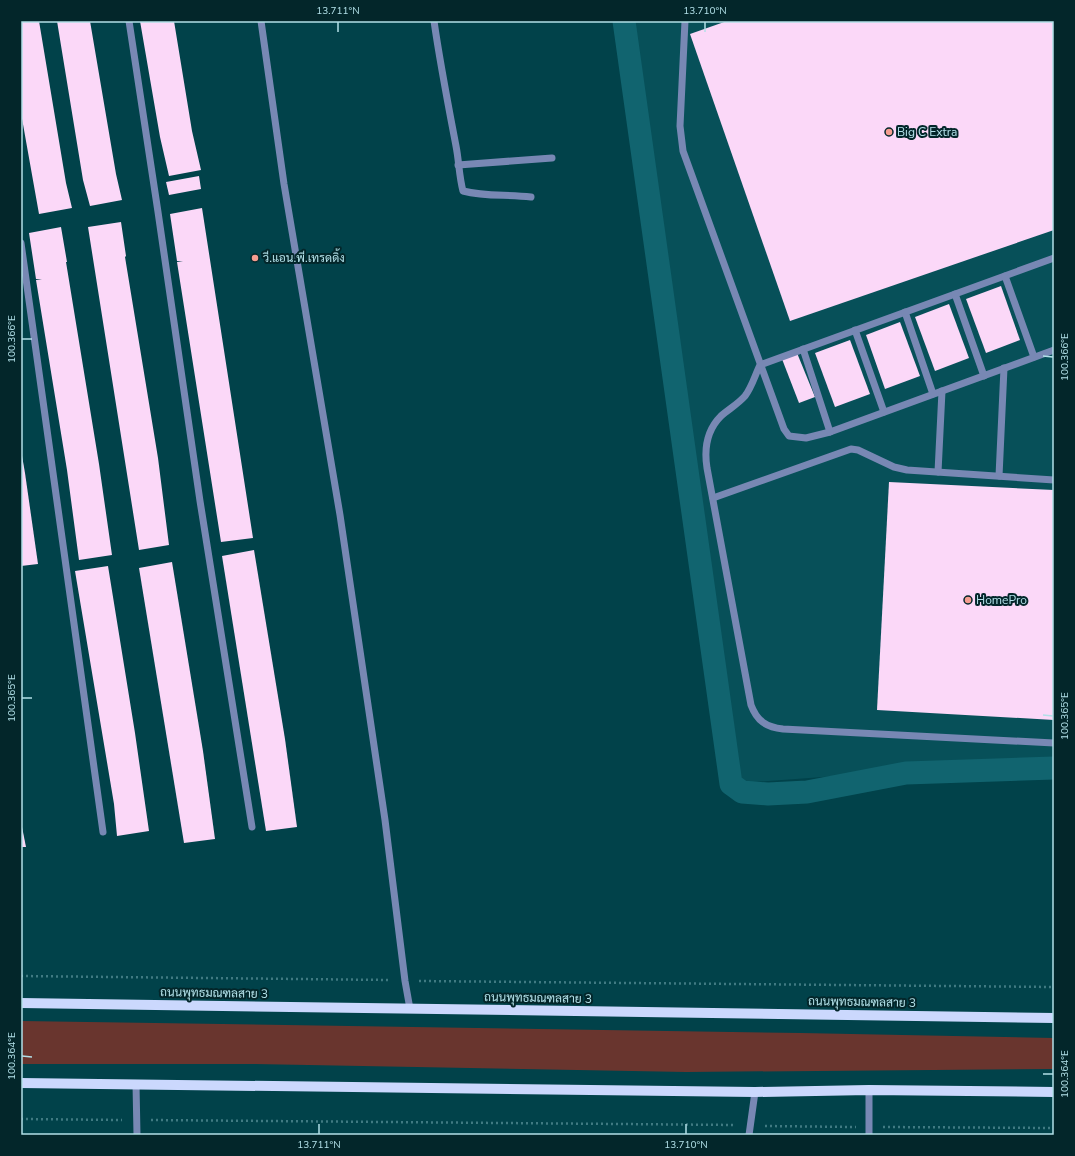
<svg xmlns="http://www.w3.org/2000/svg" width="1075" height="1156" font-family="'Nunito Sans',Sarabun,sans-serif">
<style>
.built{fill:#075059}
.grass{fill:#69352e}
.lines{fill:none;stroke-linecap:round;stroke-linejoin:round}
.canal{stroke:#11646f;stroke-width:23}
.building{fill:#fbd8f8}
.path{stroke:#407a82;stroke-width:2.5;stroke-dasharray:2 3;stroke-linecap:butt}
.minor{stroke:#7888b4;stroke-width:7}
.major{stroke:#cbd8fd;stroke-width:10}
.ticks{fill:none;stroke:#b2e0e8;stroke-width:1.5}
.poi-dot{fill:#f59d90;stroke:#03262a;stroke-width:1.5}
.labels{text-anchor:middle;dominant-baseline:central;stroke-width:4;stroke-linejoin:round;paint-order:stroke}
.poi-label{font-size:12px;fill:#b2e0e8;stroke:#03262a;text-anchor:start}
.street-label{font-size:12px;fill:#b2e0e8;stroke:#03262a}
.neatline{fill:none;stroke:#b2e0e8;stroke-width:1.5}
.ticks-label{font-size:10px;text-anchor:middle;fill:#b2e0e8}
</style>
<rect width="100%" height="100%" fill="#01424a"/>
<polygon class="built" points="623,21 1054,21 1054,771 917,770 740,783 680,464"/>
<polygon class="grass" points="21,1021 801,1033 1054,1038 1054,1069 686,1072 252,1064 21,1064"/>
<g class="lines">
<polyline class="canal" points="624,21 731,784 742,792 768,794 807,792 906,773 1054,768"/>
</g>
<g class="building">
<polygon points="21,21 39,21 66,183 72,208 39,214 21,113"/>
<polygon points="57,21 90,21 116,174 122,200 90,206 83,180"/>
<polygon points="140,21 174,21 192,131 201,170 169,176 166,163 174,162 166,163 160,137"/>
<polygon points="727,21 1054,21 1054,230 790,321 690,34"/>
<polygon points="199,176 201,189 169,195 166,182"/>
<polygon points="202,208 253,538 221,542 177,262 183,261 177,261 170,214"/>
<polygon points="121,222 126,256 125,257 158,458 169,545 139,550 88,227"/>
<polygon points="61,227 67,262 66,262 99,464 112,555 79,560 67,470 36,280 42,279 36,279 29,233"/>
<polygon points="1001,286 1020,340 986,353 966,299"/>
<polygon points="949,304 969,358 935,371 915,317"/>
<polygon points="900,322 920,376 885,389 866,335"/>
<polygon points="850,340 870,394 835,407 815,353"/>
<polygon points="797,353 815,397 799,403 782,359"/>
<polygon points="21,450 25,473 38,564 21,566"/>
<polygon points="889,482 1054,490 1054,720 877,710"/>
<polygon points="254,550 285,739 297,827 266,831 222,556"/>
<polygon points="172,562 203,751 215,839 184,843 139,568"/>
<polygon points="108,566 135,733 149,831 117,836 114,804 75,571"/>
<polygon points="21,822 26,847 21,847"/>
</g>
<g class="lines">
<g class="path">
<polyline points="21,976 390,980"/>
<polyline points="419,981 1054,987"/>
<polyline points="21,1119 122,1120"/>
<polyline points="151,1120 736,1125"/>
<polyline points="765,1126 856,1127"/>
<polyline points="883,1127 1054,1128"/>
</g>
<g class="minor">
<polyline points="129,21 158,212 200,501 252,827"/>
<polyline points="261,21 284,184 340,515 385,820 405,981 410,1009"/>
<path d="M434 21C440 63 448 104 456 146 459 161 459 176 463 191 486 197 507 194 531 197"/>
<polyline points="685,21 680,126 683,151 784,429 789,436 806,438 830,432 1054,350"/>
<polyline points="458,165 552,158"/>
<polyline points="21,243 103,832"/>
<path d="M1054 258 760 365C755 375 752 387 745 396 738 404 729 409 721 416 707 430 704 449 707 468L751 705C757 721 766 727 783 729L1054 743"/>
<polyline points="1005,276 1034,357"/>
<polyline points="955,294 984,376"/>
<polyline points="905,312 933,394"/>
<polyline points="855,330 884,412"/>
<polyline points="803,349 830,432"/>
<polyline points="938,472 942,391"/>
<polyline points="999,476 1004,368"/>
<polyline points="713,498 851,449 858,450 894,467 907,470 1054,480"/>
<polyline points="136,1084 137,1135"/>
<polyline points="749,1135 755,1092"/>
<polyline points="869,1135 869,1090"/>
</g>
<g class="major">
<polyline points="21,1003 1054,1018"/>
<polyline points="21,1083 755,1092 869,1090 1054,1092"/>
</g>
</g>
<path class="ticks" d="M338 32V22M705 32V22M22 339H32M1043 356 1053 357M22 698H32M1043 715 1053 716M22 1056 32 1057M1043 1074H1053M319 1134V1124M686 1134V1124"/>
<g class="poi-dot">
<circle cx="889" cy="132" r="4"/>
<circle cx="255" cy="258" r="4"/>
<circle cx="968" cy="600" r="4"/>
</g>
<g class="labels">
<g class="poi-label">
<text x="897" y="132">Big C Extra</text>
<text x="263" y="258">วี.แอน.พี.เทรดดิ้ง</text>
<text x="976" y="600">HomePro</text>
</g>
<g class="street-label">
<text transform="translate(214 993) rotate(1)">ถนนพุทธมณฑลสาย 3</text>
<text transform="translate(538 998) rotate(1)">ถนนพุทธมณฑลสาย 3</text>
<text transform="translate(862 1002) rotate(1)">ถนนพุทธมณฑลสาย 3</text>
</g>
</g>
<rect width="1075" height="1156" fill="none" stroke="#03262a" stroke-width="44"/>
<rect x="22" y="22" width="1031" height="1112" class="neatline"/>
<g class="ticks-label">
<text x="338" y="14">13.711°N</text>
<text x="705" y="14">13.710°N</text>
<text transform="translate(11 339) rotate(-90)" y="4">100.366°E</text>
<text transform="translate(1064 357) rotate(-90)" y="4">100.366°E</text>
<text transform="translate(11 698) rotate(-90)" y="4">100.365°E</text>
<text transform="translate(1064 716) rotate(-90)" y="4">100.365°E</text>
<text transform="translate(11 1056) rotate(-90)" y="4">100.364°E</text>
<text transform="translate(1064 1074) rotate(-90)" y="4">100.364°E</text>
<text x="319" y="1148">13.711°N</text>
<text x="686" y="1148">13.710°N</text>
</g>
</svg>
